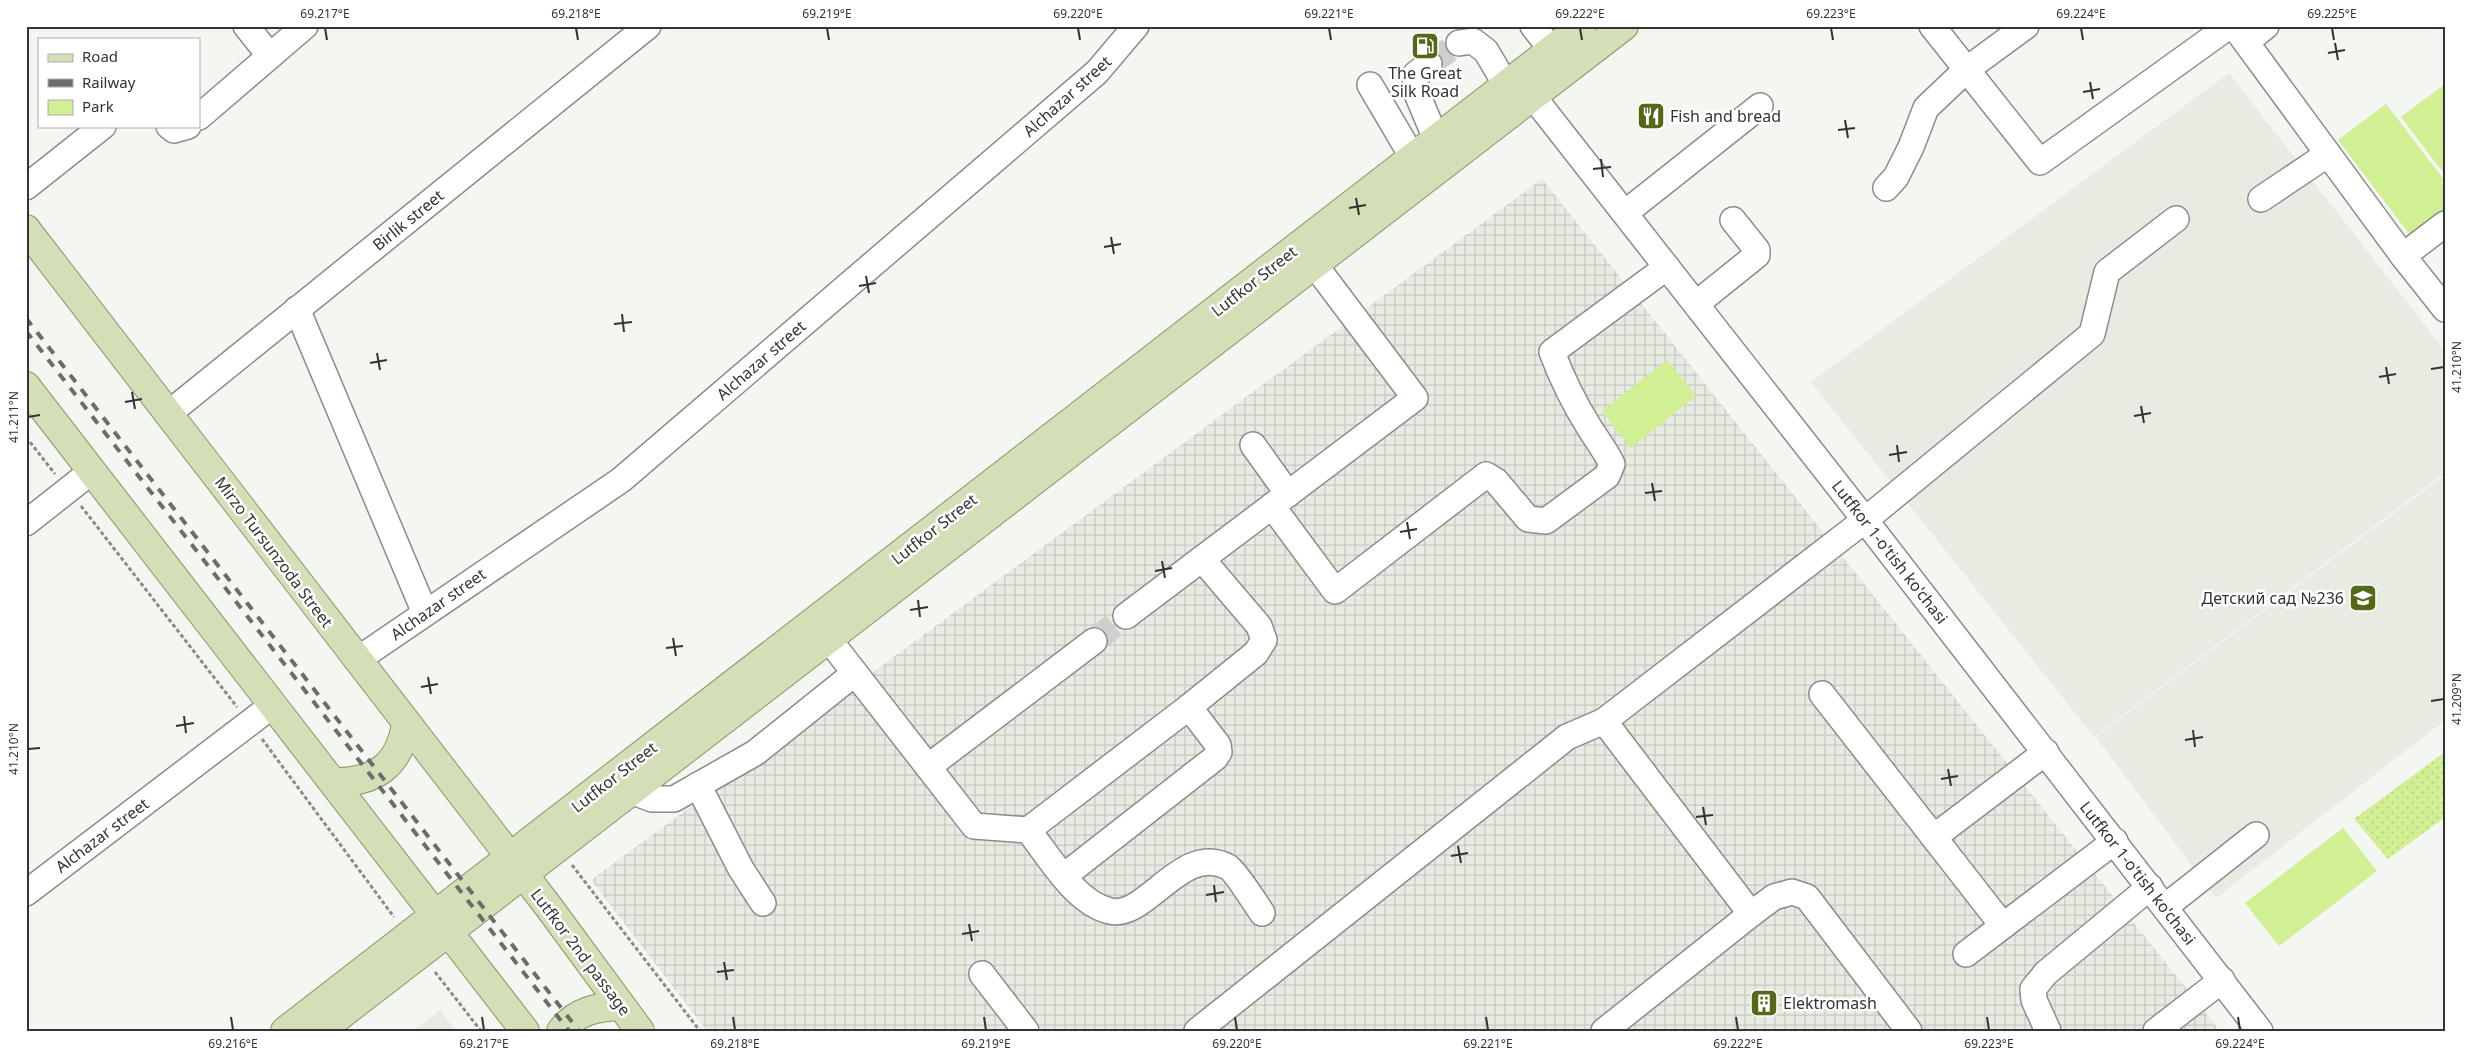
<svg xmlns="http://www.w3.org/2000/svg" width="2471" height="1057" font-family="'Noto Sans',sans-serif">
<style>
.built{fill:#e7ebe1}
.industrial{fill:url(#industrial-grid)}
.grass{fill:url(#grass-dots)}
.park{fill:#d1ef93}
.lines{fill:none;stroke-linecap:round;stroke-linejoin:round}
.minor-tunnel{stroke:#cdcfcc;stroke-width:25;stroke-dasharray:25 12;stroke-linecap:butt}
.minor-casing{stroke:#8b8d8a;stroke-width:28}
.major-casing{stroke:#879669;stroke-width:30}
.path{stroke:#8a8c89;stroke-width:3;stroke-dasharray:4 2.5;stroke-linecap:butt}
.minor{stroke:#fff;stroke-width:25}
.major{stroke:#d3e0b7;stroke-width:28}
.rail{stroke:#6c6d6b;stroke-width:4;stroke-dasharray:9 9;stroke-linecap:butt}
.ticks{fill:none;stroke:#323332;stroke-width:2}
.labels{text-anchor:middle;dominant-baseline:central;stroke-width:5;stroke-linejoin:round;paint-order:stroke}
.poi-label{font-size:16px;fill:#323332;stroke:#fff;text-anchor:start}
.street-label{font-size:16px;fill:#323332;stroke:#fff}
.neatline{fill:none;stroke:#323332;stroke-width:2}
.ticks-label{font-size:12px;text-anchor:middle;fill:#323332}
</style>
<defs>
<pattern id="industrial-grid" width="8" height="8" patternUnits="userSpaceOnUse" patternTransform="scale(1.25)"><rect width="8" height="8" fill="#e7ebe1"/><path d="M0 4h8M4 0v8" fill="none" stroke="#c7cac2"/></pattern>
<pattern id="grass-dots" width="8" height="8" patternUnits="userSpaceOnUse" patternTransform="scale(1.25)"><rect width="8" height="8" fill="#d1ef93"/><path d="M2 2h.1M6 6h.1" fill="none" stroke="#b4cd7f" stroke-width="1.8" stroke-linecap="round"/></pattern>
</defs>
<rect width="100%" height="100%" fill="#f4f6f2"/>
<g class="built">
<polygon points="2229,73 2445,351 2445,473 2094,737 1811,382"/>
<polygon points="2445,475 2445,720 2216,898 2096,737"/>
<polygon points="440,1010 456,1031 413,1031"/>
</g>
<polygon class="industrial" points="1542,179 2220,1031 707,1031 591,880"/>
<polygon class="grass" points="2445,752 2445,817 2388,859 2354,819"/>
<g class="park">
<polygon points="2445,84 2445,175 2401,117"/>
<polygon points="2386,104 2445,181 2445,221 2416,243 2338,140"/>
<polygon points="1667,360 1696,396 1631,448 1602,411"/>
<polygon points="2343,828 2377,871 2279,946 2245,903"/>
</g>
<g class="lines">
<g class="minor-tunnel">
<polyline points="1429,64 1459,43"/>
<polyline points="1094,641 1126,616"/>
</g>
<g class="minor-casing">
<g id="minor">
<polyline points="246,26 270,56"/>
<polyline points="1533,26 1552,50"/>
<polyline points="1932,26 2040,162 2229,26"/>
<polyline points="2234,26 2403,256 2445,309"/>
<polyline points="2246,42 2266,26"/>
<polyline points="1459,43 1473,41 1486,51 1506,85"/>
<polyline points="1429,64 1416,74 1415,89 1436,139"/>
<polyline points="1520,80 1865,520 2260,1031"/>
<polyline points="1370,85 1413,158"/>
<polyline points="199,117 305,26"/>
<polyline points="169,126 174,130 188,126"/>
<polyline points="26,187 103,126"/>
<polyline points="1886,188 1896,177 1911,147 1926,108 1966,70 2026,26"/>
<polyline points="2261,199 2328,154"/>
<polyline points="1625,213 1760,106"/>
<polyline points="2403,256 2445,224"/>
<path d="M1314 264 1415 398 1272 506 1335 591 1486 475 1496 481 1528 519 1546 521 1607 476 1612 464C1605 450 1597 440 1589 427 1574 403 1562 379 1552 352L1667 267"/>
<polyline points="1696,304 1757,255 1757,250 1733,220"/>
<polyline points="297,309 425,613"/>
<polyline points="168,414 648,26"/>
<polyline points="1253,445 1288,494"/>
<polyline points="26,523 92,471"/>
<polyline points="1126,616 1272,506"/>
<path d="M816 623 974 826 1028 830C1049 856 1075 903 1110 911 1146 920 1182 842 1228 867 1235 871 1256 904 1262 913"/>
<polyline points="357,660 621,480 1097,72 1136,26"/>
<polyline points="1822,694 2003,926"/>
<polyline points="1604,721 1751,914"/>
<polyline points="928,767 1094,641"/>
<polyline points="698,785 741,869 763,903"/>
<polyline points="631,791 652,799 674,799 755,753 855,673"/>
<polyline points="1028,830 1189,707 1256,653 1264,640 1259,626 1202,559"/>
<polyline points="1934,837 2046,752"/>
<polyline points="1064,876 1215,758 1219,752 1218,745 1189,707"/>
<polyline points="26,893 273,705"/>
<polyline points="2165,907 2256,835"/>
<polyline points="1966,954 2115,841"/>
<polyline points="982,974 1026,1031"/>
<polyline points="1197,1031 1567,737 1604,721 1865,520 2092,334 2107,272 2176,219"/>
<polyline points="1604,1031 1751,914 1774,897 1792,892 1807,897 1909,1031"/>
<polyline points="2048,1031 2034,1000 2033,989 2046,973 2150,887"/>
<polyline points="2156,1031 2222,980"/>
</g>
</g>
<g class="major-casing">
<g id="major">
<polyline points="26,229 548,906 640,1031"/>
<polyline points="26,386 525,1031"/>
<path d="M333 782C374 783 400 766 406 723"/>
<polyline points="285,1031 1582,26"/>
<polyline points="320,1031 1624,26"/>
<path d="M561 1031C576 1011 597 1007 621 1006"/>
</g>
</g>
<g class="path">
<polyline points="26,437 55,474"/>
<polyline points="81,506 237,707"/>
<polyline points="262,739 394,917"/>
<polyline points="572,865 700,1031"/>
<polyline points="435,972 481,1031"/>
</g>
<use href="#minor" class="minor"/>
<use href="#major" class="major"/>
<g class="rail">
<polyline points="26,318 579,1031"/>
<polyline points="26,331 569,1031"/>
</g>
</g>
<path class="ticks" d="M325 28 327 40M576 28 578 40M827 28 829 40M1078 28 1080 40M1329 28 1331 40M1580 28 1582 40M1831 28 1833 40M2081 28 2083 40M2332 28 2334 40M2335 43 2338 60M2328 53 2345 50M2090 82 2093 99M2083 92 2100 89M1845 120 1848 138M1838 130 1855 128M1601 159 1603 177M1593 169 1611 167M1356 198 1359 215M1349 208 1366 205M1111 237 1114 254M1104 247 1121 244M866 276 869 293M859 286 876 283M622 314 624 332M614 324 632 322M377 353 380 370M370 363 387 360M2386 367 2389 384M2431 369 2444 367M2379 377 2396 374M132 392 135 409M125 402 142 399M2141 406 2144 423M2134 416 2151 413M28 417 40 415M1897 445 1899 462M1889 455 1907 452M1652 483 1655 501M1645 493 1662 491M1407 522 1410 539M1400 532 1417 529M1162 561 1165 578M1155 571 1172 568M918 600 920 617M910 610 928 607M673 638 676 656M666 648 683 646M428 677 431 694M421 687 438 684M2431 701 2444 699M184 716 186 733M176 726 194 723M2193 730 2195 747M2185 740 2203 737M28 749 40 748M1948 769 1951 786M1941 779 1958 776M1703 807 1706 825M1696 817 1713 815M1458 846 1461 863M1451 856 1468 853M1214 885 1216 902M1206 895 1224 892M969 924 972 941M962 934 979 931M724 962 727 980M717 972 734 970M231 1017 233 1030M482 1017 484 1030M733 1017 735 1030M984 1017 986 1030M1235 1017 1237 1030M1486 1017 1488 1030M1736 1017 1738 1030M1987 1017 1989 1030M2238 1017 2240 1030"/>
<defs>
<g id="fuel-square" transform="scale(1.4375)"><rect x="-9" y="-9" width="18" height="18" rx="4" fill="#536917" stroke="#fff"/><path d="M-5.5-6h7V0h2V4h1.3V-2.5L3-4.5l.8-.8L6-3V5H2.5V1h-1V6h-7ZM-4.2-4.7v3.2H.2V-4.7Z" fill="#fff"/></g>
<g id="restaurant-square" transform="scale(1.4375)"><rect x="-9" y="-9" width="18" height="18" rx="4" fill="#536917" stroke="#fff"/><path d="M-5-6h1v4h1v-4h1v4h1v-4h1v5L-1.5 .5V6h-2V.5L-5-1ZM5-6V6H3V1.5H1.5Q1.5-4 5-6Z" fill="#fff"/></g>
<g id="school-square" transform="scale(1.4375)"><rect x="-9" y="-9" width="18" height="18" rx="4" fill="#536917" stroke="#fff"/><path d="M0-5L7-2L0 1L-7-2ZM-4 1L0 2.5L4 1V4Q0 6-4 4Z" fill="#fff"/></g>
<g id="building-square" transform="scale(1.4375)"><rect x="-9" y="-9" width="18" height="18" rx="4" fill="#536917" stroke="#fff"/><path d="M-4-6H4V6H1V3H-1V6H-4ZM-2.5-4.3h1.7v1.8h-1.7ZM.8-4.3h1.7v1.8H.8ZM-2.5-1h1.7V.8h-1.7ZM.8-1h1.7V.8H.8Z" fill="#fff"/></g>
</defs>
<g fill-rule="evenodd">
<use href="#fuel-square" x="1425" y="46"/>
<use href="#restaurant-square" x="1651" y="116"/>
<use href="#school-square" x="2363" y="598"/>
<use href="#building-square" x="1764" y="1003"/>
</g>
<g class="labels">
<g class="poi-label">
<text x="1425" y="73" text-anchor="middle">The Great<tspan x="1425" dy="18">Silk Road</tspan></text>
<text x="1670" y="116">Fish and bread</text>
<text x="2344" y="598" text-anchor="end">Детский сад №236</text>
<text x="1783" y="1003">Elektromash</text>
</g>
<g class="street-label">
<text transform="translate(1067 96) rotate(-42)">Alchazar street</text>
<text transform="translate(408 220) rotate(-39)">Birlik street</text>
<text transform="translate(1254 281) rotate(-38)">Lutfkor Street</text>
<text transform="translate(761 360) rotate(-41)">Alchazar street</text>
<text transform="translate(934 529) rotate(-38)">Lutfkor Street</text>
<text transform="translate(274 552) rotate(53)">Mirzo Tursunzoda Street</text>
<text transform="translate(1890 552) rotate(52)">Lutfkor 1-o'tish ko'chasi</text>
<text transform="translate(438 604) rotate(-35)">Alchazar street</text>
<text transform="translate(614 777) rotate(-38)">Lutfkor Street</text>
<text transform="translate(102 835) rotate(-37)">Alchazar street</text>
<text transform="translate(2138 873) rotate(52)">Lutfkor 1-o'tish ko'chasi</text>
<text transform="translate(581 952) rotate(53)">Lutfkor 2nd passage</text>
</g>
</g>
<rect width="2471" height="1057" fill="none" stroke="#ffffff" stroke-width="55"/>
<rect x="38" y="38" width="162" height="90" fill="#ffffff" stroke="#adadad"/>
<rect x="48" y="54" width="25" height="8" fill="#d3e0b7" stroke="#adadad"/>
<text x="82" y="62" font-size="15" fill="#323332">Road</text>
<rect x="48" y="79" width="25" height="8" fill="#6c6d6b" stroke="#adadad"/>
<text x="82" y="88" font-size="15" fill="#323332">Railway</text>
<rect x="48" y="100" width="25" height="15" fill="#d1ef93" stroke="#adadad"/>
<text x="82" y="112" font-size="15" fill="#323332">Park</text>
<rect x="28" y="28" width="2416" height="1002" class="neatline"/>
<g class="ticks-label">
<text x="325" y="18">69.217°E</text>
<text x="576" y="18">69.218°E</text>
<text x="827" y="18">69.219°E</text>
<text x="1078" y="18">69.220°E</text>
<text x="1329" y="18">69.221°E</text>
<text x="1580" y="18">69.222°E</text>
<text x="1831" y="18">69.223°E</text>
<text x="2081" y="18">69.224°E</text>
<text x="2332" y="18">69.225°E</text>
<text transform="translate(2457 367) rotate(-90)" y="4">41.210°N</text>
<text transform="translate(14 417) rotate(-90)" y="4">41.211°N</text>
<text transform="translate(2457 699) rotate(-90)" y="4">41.209°N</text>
<text transform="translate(14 749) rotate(-90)" y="4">41.210°N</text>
<text x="233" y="1048">69.216°E</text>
<text x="484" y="1048">69.217°E</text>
<text x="735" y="1048">69.218°E</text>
<text x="986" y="1048">69.219°E</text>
<text x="1237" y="1048">69.220°E</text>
<text x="1488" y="1048">69.221°E</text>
<text x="1738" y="1048">69.222°E</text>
<text x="1989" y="1048">69.223°E</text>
<text x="2240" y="1048">69.224°E</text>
</g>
</svg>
